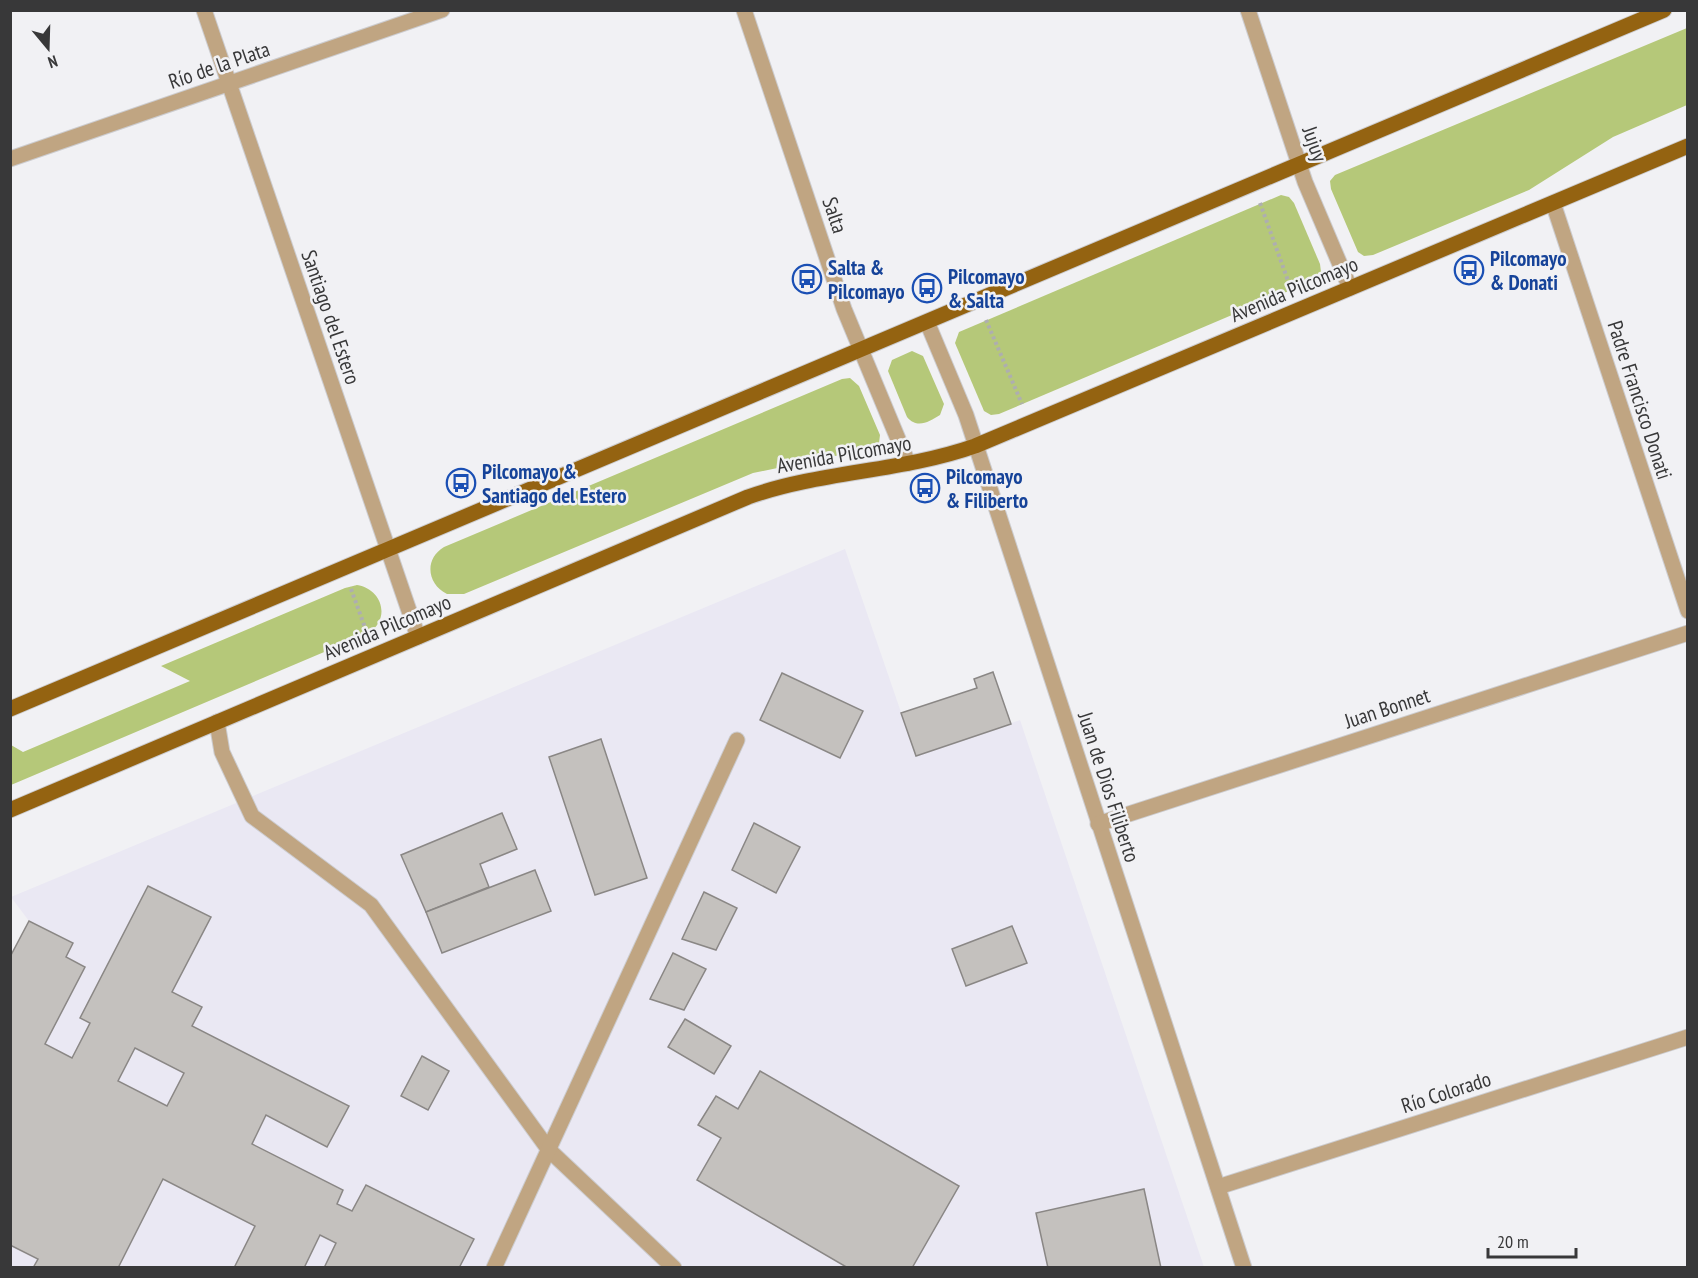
<svg xmlns="http://www.w3.org/2000/svg" width="1698" height="1278" font-family="'PT Sans Narrow',sans-serif">
<style>
.built{fill:#eae8f3}
.green{fill:#b5c879}
.building{fill:#c4c1be;stroke:#8a8785;stroke-width:1.5;fill-rule:evenodd}
.lines{fill:none;stroke-linecap:round;stroke-linejoin:round}
.minor-casing{stroke:#cccccf;stroke-width:17}
.major-casing{stroke:#cccccf;stroke-width:17}
.path{stroke:#aeaeb0;stroke-width:4;stroke-dasharray:3 3;stroke-linecap:butt}
.minor{stroke:#c0a582;stroke-width:15}
.major{stroke:#946311;stroke-width:15}
.labels{text-anchor:middle;dominant-baseline:central;stroke-width:5;stroke-linejoin:round;paint-order:stroke}
.street-label{font-size:21px;fill:#383839;stroke:#f1f1f4}
.transit-label{font-size:21px;font-weight:bold;fill:#164399;stroke:#f1f1f4;text-anchor:start}
</style>
<rect width="100%" height="100%" fill="#f1f1f4"/>
<polygon class="built" points="845,549 916,756 1020,720 1204,1267 11,1267 10,957 29,921 11,897"/>
<g class="green">
<polygon points="1687,28 1687,105 1613,137 1529,190 1373,255 1364,256 1358,252 1331,189 1330,181 1335,175"/>
<polygon points="1281,195 1289,197 1294,203 1320,264 1321,272 1317,279 999,414 991,415 984,411 955,343 959,332"/>
<path d="M912 351 923 356 944 404 940 415C929 422 917 429 907 417L888 371 892 360Z"/>
<path d="M850 378 859 386 880 435 879 443 873 448 753 473 464 594H447C427 584 424 559 444 547L842 379Z"/>
<path d="M357 585C382 589 391 618 369 633L11 785V745L23 752 190 681 161 666 345 588Z"/>
</g>
<g class="building">
<polygon points="993,672 1011,724 916,756 901,713 977,688 974,679"/>
<polygon points="782,673 863,711 840,758 760,720"/>
<polygon points="601,739 647,878 595,895 549,757"/>
<polygon points="502,813 517,849 480,864 489,887 426,912 401,855"/>
<polygon points="754,823 800,847 776,893 732,870"/>
<polygon points="535,870 551,911 442,953 426,912"/>
<path d="M148 886 211 917 172 992 202 1007 192 1026 349 1106 327 1147 266 1115 252 1144 343 1190 337 1204 352 1211 366 1185 474 1239 459 1268H324L336 1243 320 1235 304 1268H234L255 1226 163 1179 118 1268H33L38 1259 10 1245V957L29 921 73 943 66 957 85 967 45 1044 72 1058 90 1023 80 1018ZM135 1048 184 1073 167 1106 118 1081Z"/>
<polygon points="704,892 737,908 716,950 682,939"/>
<polygon points="1012,926 1027,963 966,986 952,949"/>
<polygon points="673,953 706,969 684,1010 650,999"/>
<polygon points="685,1019 731,1046 714,1074 668,1047"/>
<polygon points="422,1056 449,1071 428,1110 401,1096"/>
<polygon points="760,1071 959,1186 912,1268 848,1268 697,1180 721,1138 698,1125 716,1096 738,1109"/>
<polygon points="1144,1189 1161,1268 1048,1268 1036,1213"/>
</g>
<g class="lines">
<g class="minor-casing">
<g id="minor">
<polyline points="204,10 418,637"/>
<polyline points="744,10 844,309 908,463"/>
<polyline points="1248,10 1305,182 1350,288"/>
<polyline points="10,159 442,10"/>
<polyline points="1553,203 1688,611"/>
<polyline points="927,322 966,415 1244,1268"/>
<polyline points="217,722 222,752 252,816 371,905 549,1150 674,1268"/>
<polyline points="1098,824 1688,633"/>
<polyline points="1218,1187 1688,1037"/>
<polyline points="494,1268 737,740"/>
</g>
</g>
<g class="major-casing">
<g id="major">
<polyline points="10,709 1664,10"/>
<path d="M10 810 748 497C821 471 901 472 975 446L1688 146"/>
</g>
</g>
<g class="path">
<polyline points="1260,203 1291,289"/>
<polyline points="986,320 1022,404"/>
<polyline points="351,589 367,633"/>
</g>
<use href="#minor" class="minor"/>
<use href="#major" class="major"/>
</g>
<defs>
<g id="bus-ring" transform="scale(1.5)"><circle r="9.5" fill="#f1f1f4" stroke="#1a4fb4" stroke-width="1.5"/><path d="M-5-6H5V4H4V6H2V4H-2V6H-4V4H-5ZM-3.5-4V0h7V-4ZM-3.5 1.2v1.5H-2V1.2ZM2 1.2v1.5H3.5V1.2Z" fill="#1a4fb4"/></g>
</defs>
<g fill-rule="evenodd">
<use href="#bus-ring" x="1469" y="270"/>
<use href="#bus-ring" x="807" y="279"/>
<use href="#bus-ring" x="927" y="288"/>
<use href="#bus-ring" x="461" y="483"/>
<use href="#bus-ring" x="925" y="488"/>
</g>
<g class="labels">
<g class="street-label">
<text transform="translate(219 65) rotate(-19)">Río de la Plata</text>
<text transform="translate(1315 144) rotate(71)">Jujuy</text>
<text transform="translate(835 215) rotate(71)">Salta</text>
<text transform="translate(1294 289) rotate(-23)">Avenida Pilcomayo</text>
<text transform="translate(331 317) rotate(71)">Santiago del Estero</text>
<text transform="translate(1640 400) rotate(72)">Padre Francisco Donati</text>
<text transform="translate(844 454) rotate(-10)">Avenida Pilcomayo</text>
<text transform="translate(387 627) rotate(-23)">Avenida Pilcomayo</text>
<text transform="translate(1387 708) rotate(-18)">Juan Bonnet</text>
<text transform="translate(1109 787) rotate(72)">Juan de Dios Filiberto</text>
<text transform="translate(1446 1092) rotate(-18)">Río Colorado</text>
</g>
<g class="transit-label">
<text x="1490" y="258">Pilcomayo<tspan x="1490" dy="24">&amp; Donati</tspan></text>
<text x="828" y="267">Salta &amp;<tspan x="828" dy="24">Pilcomayo</tspan></text>
<text x="948" y="276">Pilcomayo<tspan x="948" dy="24">&amp; Salta</tspan></text>
<text x="482" y="471">Pilcomayo &amp;<tspan x="482" dy="24">Santiago del Estero</tspan></text>
<text x="946" y="476">Pilcomayo<tspan x="946" dy="24">&amp; Filiberto</tspan></text>
</g>
</g>
<rect width="1698" height="1278" fill="none" stroke="#383839" stroke-width="24"/>
<g transform="translate(48 48) rotate(161)" stroke="#f1f1f4" stroke-width="4.5" paint-order="stroke">
<path d="M0-4.5L10 22L0 15L-10 22Z" fill="#383839"/>
<text y="-9" font-size="16" font-weight="bold" text-anchor="middle" fill="#383839">N</text>
</g>
<path d="M1488 1248v9h88v-9" fill="none" stroke="#383839" stroke-width="3"/>
<text x="1497" y="1248" font-size="18" fill="#383839" stroke="#f1f1f4" stroke-width="4.5" paint-order="stroke">20 m</text>
</svg>
